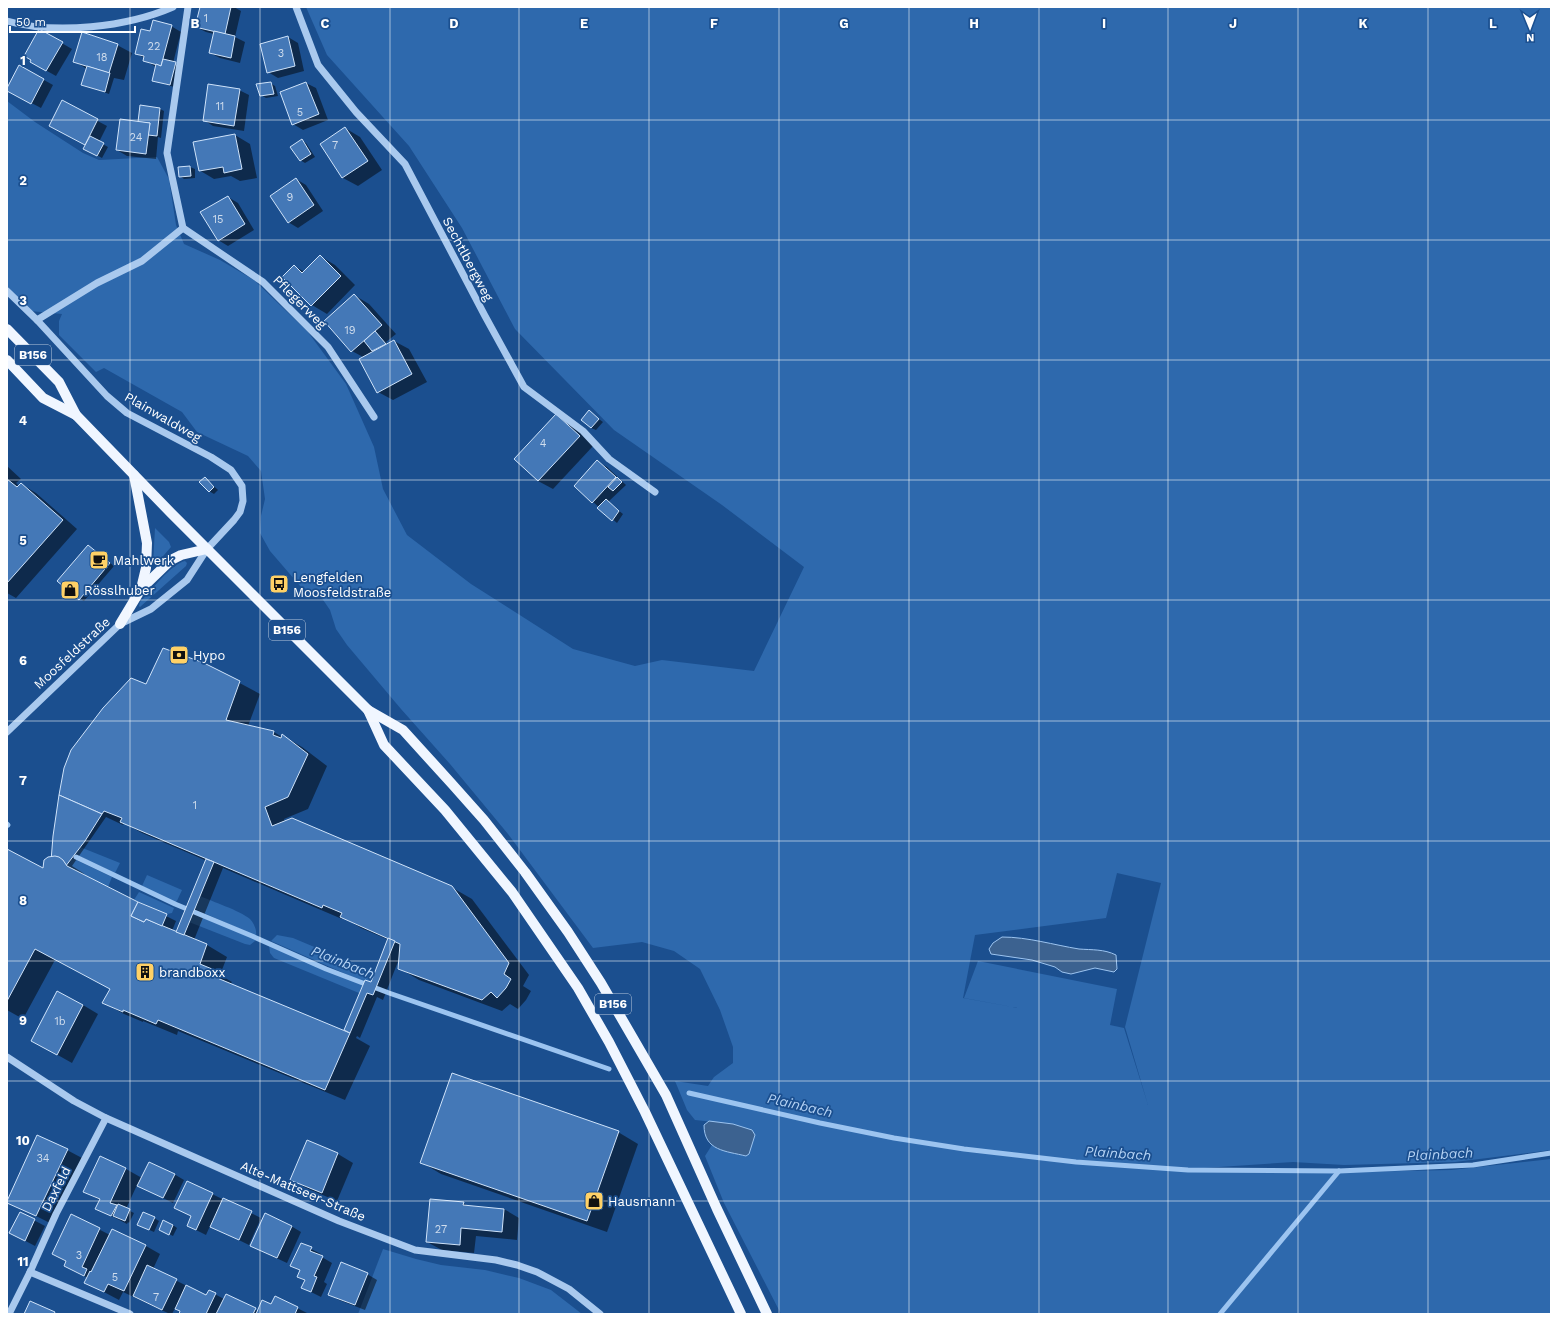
<svg xmlns="http://www.w3.org/2000/svg" width="1558" height="1321" font-family="'Work Sans',sans-serif">
<style>
.green{fill:#2e69ad;fill-rule:evenodd}
.water{fill:#3c6290;stroke:#9cc4f0}
.shadow{fill:#0007;fill-rule:evenodd}
.lines{fill:none;stroke-linecap:round;stroke-linejoin:round}
.stream{stroke:#9cc4f0;stroke-width:5}
.building{fill:#4478b7;stroke:#cfe3fa}
.minor{stroke:#a9c9ee;stroke-width:7}
.major{stroke:#f0f6ff;stroke-width:10}
.grid{fill:none;stroke:#fff;stroke-width:1;stroke-opacity:0.55}
.labels{text-anchor:middle;dominant-baseline:central;stroke-width:3.5;stroke-linejoin:round;paint-order:stroke}
.number-label{font-size:11px;fill:#d0dded}
.shield{fill:#1b4f8f;stroke:#bbcadd;stroke-width:1}
.shield-label{font-size:12px;font-weight:bold;fill:#fff}
.street-label{font-size:13px;fill:#fff;stroke:#1b4f8f}
.poi-label{font-size:13px;fill:#fff;stroke:#1b4f8f;text-anchor:start}
.water-label{font-size:14px;font-style:italic;fill:#b5d3f5;stroke:#1b4f8f}
.grid-label{font-size:13px;text-anchor:middle;font-weight:bold;fill:#fff;stroke:#1b4f8f;stroke-width:3.5;stroke-linejoin:round;paint-order:stroke}
</style>
<rect width="100%" height="100%" fill="#1b4f8f"/>
<g class="green">
<path d="M306 7H1551V1150L1455 1162 1344 1165 1293 1162 1174 1170 1302 1173 1451 1170 1551 1159V1314H781L724 1203 705 1156 712 1145 717 1148 746 1156 752 1130 733 1124 695 1120 687 1110 675 1081 708 1086 714 1077 733 1063V1047L720 1010 700 969 674 951 642 942 593 948 508 834 450 764 401 709 347 645 336 629 330 610 319 594 301 587 270 551 260 533 261 516 265 499 261 471 248 456 197 432 182 412 104 368 96 372 59 335V321L62 314 30 311 7 288V101L35 122 83 153 99 160 157 157 169 179 176 225 184 244 220 260 254 280 308 332 346 384 374 447 383 489 407 535 471 584 573 649 635 666 662 660 754 671 804 567 722 505 614 430 515 329 462 228 409 146 327 55ZM1117 873 1161 883 1125 1027 1148 1105 1124 1028 1110 1025 1117 989 978 961 964 998 1046 1013 963 998 975 935 1106 918Z"/>
<polygon points="155,528 169,542 171,547 157,563 153,564"/>
<path d="M185 561 187 563 186 566 140 607 139 606 140 602C151 591 171 564 185 561Z"/>
<polygon points="80,847 120,863 115,873 75,854"/>
<polygon points="72,858 112,877 108,887 67,866"/>
<polygon points="147,875 182,890 176,903 142,886"/>
<polygon points="139,892 174,908 172,913 167,914 134,900"/>
<path d="M200 896C213 902 239 910 250 919 254 923 257 930 256 936L195 909Z"/>
<polygon points="193,913 255,939 255,941 250,945 245,944 189,922"/>
<polygon points="277,935 293,938 369,970 373,976 371,982 365,980 364,982 271,941"/>
<polygon points="269,945 363,985 359,993 274,958 270,953"/>
<polygon points="383,1249 416,1259 441,1265 485,1270 519,1278 551,1290 582,1314 358,1314"/>
</g>
<g class="water">
<path d="M1002 937C1028 937 1054 945 1079 949 1092 950 1104 949 1116 955L1117 969 1114 972 1095 968 1071 974 1062 972 1055 967 1032 960 991 954 989 949 993 943Z"/>
<path d="M709 1121 733 1124 752 1130 755 1135 749 1154 746 1156C726 1151 704 1151 704 1125Z"/>
</g>
<g class="shadow">
<polygon points="201,7 234,7 241,11 235,37 245,42 240,63 220,58 210,53 214,34 206,32 196,27"/>
<polygon points="171,26 181,32 173,63 180,66 174,87 153,80 156,67 144,60 144,58 136,53 151,32"/>
<polygon points="39,30 72,49 56,76 31,62"/>
<polygon points="288,37 298,43 304,71 278,78 268,72"/>
<polygon points="117,45 132,53 124,80 114,78 109,94 82,84 87,69 74,61"/>
<polygon points="44,80 53,85 41,108 7,90"/>
<polygon points="270,83 275,86 278,96 266,98 261,95"/>
<polygon points="306,83 316,88 328,120 303,130 293,124"/>
<polygon points="239,90 249,95 244,131 213,126 204,120"/>
<polygon points="62,102 107,126 99,142 108,147 102,158 84,148 86,145 60,131"/>
<polygon points="160,109 164,111 161,138 158,137 156,159 127,156 117,150 138,123"/>
<polygon points="345,128 360,137 382,170 358,186 343,178 321,144"/>
<polygon points="235,135 250,144 257,178 240,181 231,176 214,179 199,170"/>
<polygon points="302,141 306,143 315,157 305,163 300,160"/>
<polygon points="190,167 195,169 195,178 184,179 180,176"/>
<polygon points="296,179 306,185 323,211 298,228 288,222"/>
<polygon points="228,197 238,203 254,230 228,246 218,240"/>
<polygon points="320,256 335,265 355,285 327,314 312,305 284,277 294,266 305,272"/>
<polygon points="354,295 369,304 396,334 386,342 388,344 394,341 409,349 427,382 393,400 378,392 363,357 352,351"/>
<polygon points="589,412 603,422 596,430 591,428"/>
<polygon points="556,415 571,424 594,445 553,489 538,481"/>
<polygon points="597,462 607,467 626,485 608,502 623,514 617,523 575,486"/>
<polygon points="7,466 21,479 16,483 19,486 21,484 36,493 77,529 16,598 7,593"/>
<polygon points="205,478 218,490 214,494 209,491"/>
<polygon points="89,546 114,566 84,601 80,599"/>
<path d="M204 664 260 694 248 726 274 732 282 737 283 736 302 747 327 766 308 809 284 819 285 822 451 887 472 899 529 975 523 986 531 991 526 1000 518 1009 510 1004 502 1011 419 980 399 968V959L383 1000 377 997 360 1038 357 1036 356 1038 370 1046 345 1100 178 1031 177 1035 143 1021V1022L124 1014 104 1003 111 989 55 960 23 1019 7 1010V850L44 870 55 857 147 685ZM106 817 123 825 124 823 142 833 207 861 182 934 172 931 176 921 86 876 83 873 72 866ZM223 868 342 919 343 917 361 928 389 940 371 983 366 981 349 1034 230 985 232 982 220 975 227 957 207 945 194 940Z"/>
<polygon points="83,1005 98,1014 72,1063 47,1049"/>
<polygon points="618,1132 638,1144 607,1232 441,1174 421,1162"/>
<polygon points="307,1141 338,1154 353,1163 337,1201 306,1188 291,1179"/>
<polygon points="67,1150 82,1158 52,1224 8,1202"/>
<polygon points="100,1157 126,1169 142,1178 174,1174 184,1180 173,1203 137,1185 126,1209 134,1213 129,1223 128,1222 127,1224 96,1208 100,1200 85,1192"/>
<polygon points="212,1194 261,1218 249,1245 210,1226 206,1235 188,1226"/>
<polygon points="463,1203 468,1206 504,1209 519,1218 517,1240 476,1236 474,1253 442,1250 427,1242"/>
<polygon points="20,1213 45,1226 35,1246 20,1238"/>
<polygon points="71,1215 110,1235 146,1246 160,1254 153,1269 207,1296 209,1291 224,1299 258,1311 272,1305 275,1297 309,1314 180,1314 181,1311 175,1308 172,1314 170,1314 123,1292 119,1300 85,1282 88,1278 65,1266 67,1262 53,1254"/>
<polygon points="154,1218 159,1221 154,1232 138,1225"/>
<polygon points="173,1225 177,1228 173,1236 165,1232"/>
<polygon points="291,1226 301,1232 287,1263 261,1251"/>
<polygon points="301,1244 321,1254 320,1256 332,1263 324,1282 327,1284 321,1297 303,1288 306,1281 298,1277 301,1271 291,1266"/>
<polygon points="367,1274 377,1280 365,1310 339,1300 329,1294"/>
</g>
<g class="lines">
<g class="stream">
<polyline points="7,824 8,825"/>
<polyline points="76,857 175,904 252,936 326,969 389,993 609,1069"/>
<polyline points="689,1093 820,1123 894,1138 964,1149 1076,1162 1188,1170 1339,1171 1473,1165 1551,1153"/>
<polyline points="1220,1314 1339,1171"/>
</g>
</g>
<g class="building">
<polygon points="200,7 231,7 225,34 195,27"/>
<polygon points="153,20 172,25 161,66 143,61 144,56 135,54 141,29 150,31"/>
<polygon points="39,29 63,42 46,71 30,62 31,60 24,56"/>
<polygon points="214,31 235,36 231,58 209,53"/>
<polygon points="82,32 118,44 109,73 73,62"/>
<polygon points="288,36 295,66 267,73 260,44"/>
<polygon points="163,59 176,62 170,85 152,81 156,64 161,66"/>
<polygon points="19,65 44,79 31,104 7,91 7,88"/>
<polygon points="87,66 110,73 105,92 81,85"/>
<polygon points="271,82 274,94 260,96 256,84"/>
<polygon points="306,82 319,114 292,125 280,92"/>
<polygon points="208,84 240,89 234,126 203,121"/>
<polygon points="62,100 98,119 85,145 49,126"/>
<polygon points="140,105 160,108 157,136 148,135 150,123 138,122"/>
<polygon points="120,119 150,123 146,154 116,150"/>
<polygon points="345,127 368,161 342,178 320,144"/>
<polygon points="235,134 242,169 224,173 223,167 199,171 193,142"/>
<polygon points="90,136 104,143 97,156 83,149"/>
<polygon points="302,139 311,154 300,161 290,147"/>
<polygon points="190,166 191,176 179,177 178,167"/>
<polygon points="296,178 314,205 288,223 270,196"/>
<polygon points="228,196 245,224 218,241 200,212"/>
<polygon points="320,255 341,276 311,306 282,277 294,265 302,273"/>
<polygon points="354,294 382,325 351,352 324,321"/>
<polygon points="375,331 386,344 372,351 364,341"/>
<polygon points="394,340 412,374 377,393 359,359"/>
<polygon points="589,410 599,419 591,428 581,420"/>
<polygon points="556,414 580,436 538,481 514,459"/>
<polygon points="597,460 616,477 592,503 574,486"/>
<polygon points="205,477 214,487 209,492 199,482"/>
<polygon points="617,477 622,482 613,491 608,487"/>
<polygon points="7,479 17,487 21,483 63,520 7,583"/>
<polygon points="606,499 619,511 612,521 597,508"/>
<polygon points="88,545 110,563 79,600 57,581"/>
<polygon points="163,648 204,663 240,681 226,720 274,731 273,735 281,738 282,734 308,754 288,797 265,807 272,826 292,818 452,886 509,963 504,974 511,979 506,988 497,998 491,992 482,1000 398,969 400,944 340,917 342,913 323,905 322,908 120,822 122,818 104,811 102,814 59,795 64,768 71,750 103,708 131,678 146,684"/>
<polygon points="59,795 102,814 85,841 65,867 51,861 53,836"/>
<polygon points="7,849 43,868 44,860 48,857 55,856 59,857 63,860 67,866 138,902 131,916 144,922 146,919 207,944 200,964 212,969 210,975 350,1033 325,1090 158,1020 156,1024 123,1010 123,1012 102,1003 110,989 35,949 7,1001"/>
<polygon points="206,859 214,862 184,935 176,932"/>
<polygon points="138,902 167,914 162,926 146,919 144,922 131,916"/>
<polygon points="388,938 395,941 373,995 367,993 350,1033 344,1030 365,980 371,982"/>
<polygon points="57,991 83,1005 57,1055 31,1041"/>
<polygon points="452,1073 619,1131 587,1221 420,1163"/>
<polygon points="37,1135 68,1149 36,1216 7,1203 7,1201"/>
<polygon points="307,1140 338,1153 322,1193 290,1180"/>
<polygon points="100,1156 126,1168 110,1203 117,1205 111,1216 95,1209 100,1199 83,1192"/>
<polygon points="149,1162 175,1174 163,1198 137,1186"/>
<polygon points="187,1181 213,1193 196,1230 187,1226 191,1216 174,1208"/>
<polygon points="223,1198 252,1211 239,1240 210,1227"/>
<polygon points="430,1199 464,1202 463,1205 504,1209 502,1232 461,1228 460,1245 426,1242"/>
<polygon points="118,1204 130,1209 125,1221 113,1216"/>
<polygon points="20,1212 35,1219 25,1241 9,1233"/>
<polygon points="143,1212 155,1217 149,1230 137,1225"/>
<polygon points="265,1213 292,1226 277,1258 250,1246"/>
<polygon points="71,1214 100,1228 82,1267 87,1269 84,1276 64,1266 66,1261 52,1254"/>
<polygon points="163,1220 173,1225 169,1235 159,1230"/>
<polygon points="112,1229 146,1245 124,1291 108,1284 104,1292 84,1283 90,1271 91,1272"/>
<polygon points="301,1243 312,1247 310,1251 323,1256 314,1276 317,1277 311,1292 301,1288 305,1280 297,1277 300,1270 290,1266"/>
<polygon points="341,1262 368,1273 355,1305 328,1295"/>
<polygon points="147,1265 177,1279 162,1310 133,1296"/>
<polygon points="186,1285 206,1295 209,1290 216,1293 206,1314 179,1314 180,1311 175,1309"/>
<polygon points="226,1294 256,1308 253,1314 216,1314"/>
<polygon points="275,1296 298,1307 295,1314 256,1314 262,1300 271,1304"/>
<polygon points="30,1301 55,1312 54,1314 24,1314"/>
</g>
<g class="lines">
<g class="minor">
<polyline points="296,7 318,65 356,112 405,164 485,316 524,387 583,431 609,459 655,492"/>
<path d="M7 21C56 35 127 27 173 7"/>
<polyline points="183,228 263,282 328,347 374,417"/>
<polyline points="7,291 37,320 107,396 127,413 211,457 231,470 242,486 243,501 240,512 234,520 207,549 187,580 151,609 120,624 7,732"/>
<polyline points="37,320 97,283 142,261 183,228 167,153 188,7"/>
<polyline points="7,1057 74,1101 106,1118 339,1221 415,1250 496,1260 517,1265 537,1272 569,1289 600,1314"/>
<polyline points="30,1272 130,1314"/>
<polyline points="9,1314 30,1272 56,1214 106,1118"/>
</g>
<g class="major">
<polyline points="7,329 59,382 76,415 171,513 368,710 403,730 452,784 484,820 525,872 568,932 601,983 666,1095 717,1209 767,1314"/>
<polyline points="7,360 43,398 76,415"/>
<polyline points="134,475 147,543 146,568 141,589"/>
<polyline points="120,624 141,589 171,560 181,555 207,549"/>
<polyline points="368,710 384,745 445,810 512,892 578,988 609,1042 645,1112 741,1314"/>
</g>
</g>
<path class="grid" d="M130 7V1314M260 7V1314M390 7V1314M519 7V1314M649 7V1314M779 7V1314M909 7V1314M1039 7V1314M1168 7V1314M1298 7V1314M1428 7V1314M7 120H1551M7 240H1551M7 360H1551M7 480H1551M7 600H1551M7 721H1551M7 841H1551M7 961H1551M7 1081H1551M7 1201H1551"/>
<defs>
<g id="cafe-square" transform="scale(1)"><rect x="-9" y="-9" width="18" height="18" rx="4" fill="#ffd166" stroke="#1b4f8f"/><path d="M-5.5-4.5H6V0H3Q3 3.5 0 3.5H-2.5Q-5.5 3.5-5.5 0ZM3-3.2v2h1.7v-2ZM-6 4.5H4V6H-6Z" fill="#111"/></g>
<g id="bus-square" transform="scale(1)"><rect x="-9" y="-9" width="18" height="18" rx="4" fill="#ffd166" stroke="#1b4f8f"/><path d="M-5-6H5V4H4V6H2V4H-2V6H-4V4H-5ZM-3.5-4V0h7V-4ZM-3.5 1.2v1.5H-2V1.2ZM2 1.2v1.5H3.5V1.2Z" fill="#111"/></g>
<g id="shop-square" transform="scale(1)"><rect x="-9" y="-9" width="18" height="18" rx="4" fill="#ffd166" stroke="#1b4f8f"/><path d="M-5-2.5h2.3a2.7 3.5 0 0 1 5.4 0H5L5.5 6h-11ZM-1.5-2.5h3a1.5 2.3 0 0 0-3 0Z" fill="#111"/></g>
<g id="bank-square" transform="scale(1)"><rect x="-9" y="-9" width="18" height="18" rx="4" fill="#ffd166" stroke="#1b4f8f"/><path d="M-6-4H6V4H-6ZM0-2.3a2.3 2.3 0 1 0 0 4.6a2.3 2.3 0 1 0 0-4.6Z" fill="#111"/></g>
<g id="building-square" transform="scale(1)"><rect x="-9" y="-9" width="18" height="18" rx="4" fill="#ffd166" stroke="#1b4f8f"/><path d="M-4-6H4V6H1V3H-1V6H-4ZM-2.5-4.3h1.7v1.8h-1.7ZM.8-4.3h1.7v1.8H.8ZM-2.5-1h1.7V.8h-1.7ZM.8-1h1.7V.8H.8Z" fill="#111"/></g>
</defs>
<g fill-rule="evenodd">
<use href="#cafe-square" x="99" y="560"/>
<use href="#bus-square" x="279" y="584"/>
<use href="#shop-square" x="70" y="590"/>
<use href="#bank-square" x="179" y="655"/>
<use href="#building-square" x="145" y="972"/>
<use href="#shop-square" x="594" y="1201"/>
</g>
<g class="labels">
<g class="number-label">
<text x="206" y="18">1</text>
<text x="154" y="46">22</text>
<text x="281" y="53">3</text>
<text x="102" y="57">18</text>
<text x="220" y="106">11</text>
<text x="300" y="112">5</text>
<text x="136" y="137">24</text>
<text x="335" y="145">7</text>
<text x="290" y="197">9</text>
<text x="218" y="219">15</text>
<text x="350" y="330">19</text>
<text x="543" y="443">4</text>
<text x="195" y="805">1</text>
<text x="60" y="1021">1b</text>
<text x="43" y="1158">34</text>
<text x="441" y="1229">27</text>
<text x="79" y="1255">3</text>
<text x="115" y="1277">5</text>
<text x="156" y="1297">7</text>
</g>
<g class="shield">
<rect x="15" y="345" width="36" height="20" rx="3"/>
<rect x="269" y="620" width="36" height="20" rx="3"/>
<rect x="595" y="994" width="36" height="20" rx="3"/>
</g>
<g class="shield-label">
<text x="33" y="355">B156</text>
<text x="287" y="630">B156</text>
<text x="613" y="1004">B156</text>
</g>
<g class="street-label">
<text transform="translate(468 259) rotate(62)">Sechtlbergweg</text>
<text transform="translate(300 302) rotate(45)">Pflegerweg</text>
<text transform="translate(163 417) rotate(30)">Plainwaldweg</text>
<text transform="translate(72 653) rotate(-43)">Moosfeldstraße</text>
<text transform="translate(56 1189) rotate(-63)">Daxfeld</text>
<text transform="translate(303 1191) rotate(23)">Alte-Mattseer-Straße</text>
</g>
<g class="poi-label">
<text x="113" y="560">Mahlwerk</text>
<text x="293" y="577">Lengfelden<tspan x="293" dy="15">Moosfeldstraße</tspan></text>
<text x="84" y="590">Rösslhuber</text>
<text x="193" y="655">Hypo</text>
<text x="159" y="972">brandboxx</text>
<text x="608" y="1201">Hausmann</text>
</g>
<g class="water-label">
<text transform="translate(343 962) rotate(22)">Plainbach</text>
<text transform="translate(800 1105) rotate(13)">Plainbach</text>
<text transform="translate(1118 1153) rotate(4)">Plainbach</text>
<text transform="translate(1440 1154) rotate(-3)">Plainbach</text>
</g>
</g>
<g class="grid-label">
<text x="195" y="28">B</text>
<text x="325" y="28">C</text>
<text x="454" y="28">D</text>
<text x="584" y="28">E</text>
<text x="714" y="28">F</text>
<text x="844" y="28">G</text>
<text x="974" y="28">H</text>
<text x="1104" y="28">I</text>
<text x="1233" y="28">J</text>
<text x="1363" y="28">K</text>
<text x="1493" y="28">L</text>
<text x="23" y="65">1</text>
<text x="23" y="185">2</text>
<text x="23" y="305">3</text>
<text x="23" y="425">4</text>
<text x="23" y="545">5</text>
<text x="23" y="665">6</text>
<text x="23" y="785">7</text>
<text x="23" y="905">8</text>
<text x="23" y="1025">9</text>
<text x="23" y="1145">10</text>
<text x="23" y="1266">11</text>
</g>
<rect width="1558" height="1321" fill="none" stroke="#ffffff" stroke-width="16"/>
<g transform="translate(1530 28) rotate(179)" stroke="#1b4f8f" stroke-width="3" paint-order="stroke">
<path d="M0-3L7 15L0 10L-7 15Z" fill="#ffffff"/>
<text y="-6" font-size="11" font-weight="bold" text-anchor="middle" fill="#ffffff">N</text>
</g>
<path d="M10 26v6h125v-6" fill="none" stroke="#ffffff" stroke-width="2"/>
<text x="16" y="26" font-size="12" fill="#ffffff" stroke="#1b4f8f" stroke-width="3" paint-order="stroke">50 m</text>
</svg>
